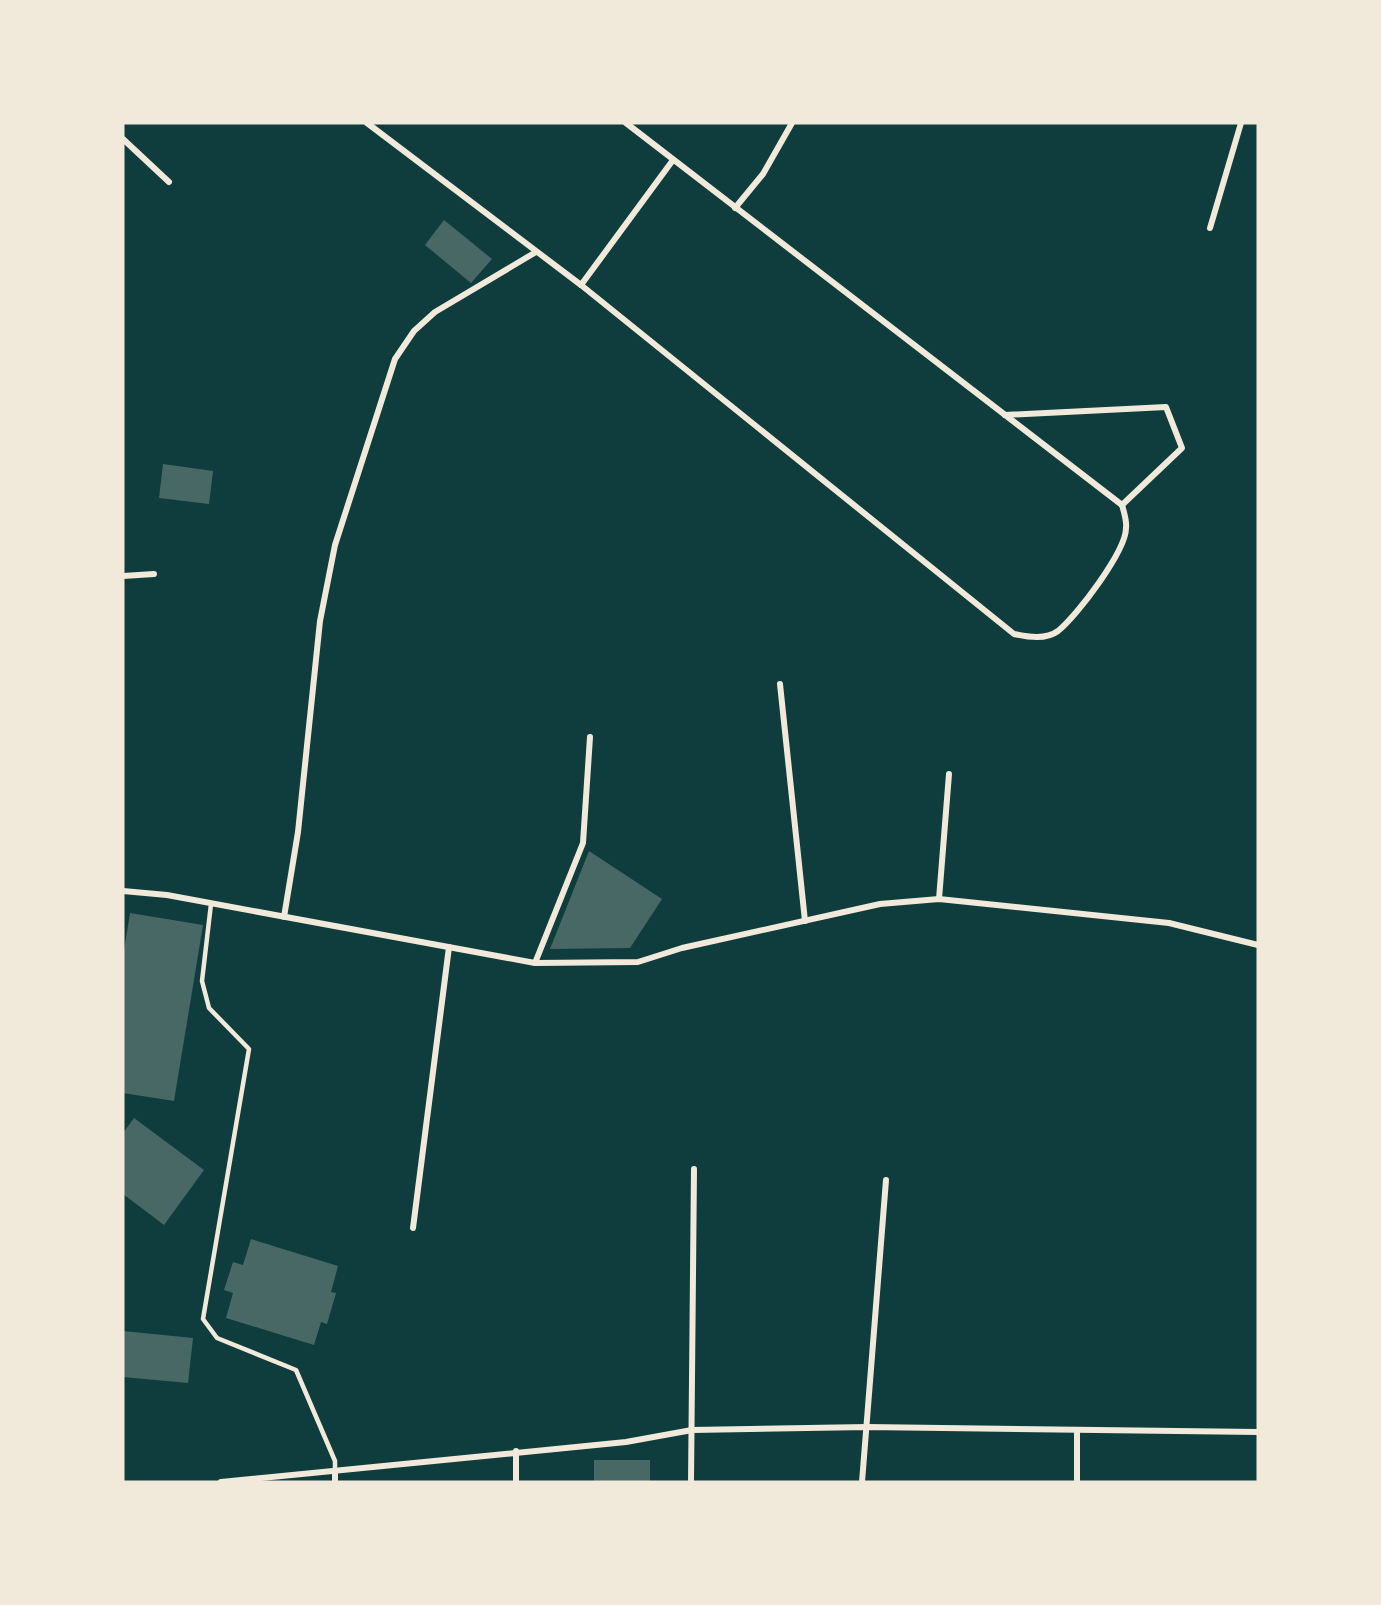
<svg xmlns="http://www.w3.org/2000/svg" width="1381" height="1605" font-family="Quicksand,sans-serif">
<style>
.building{fill:#486865}
.lines{fill:none;stroke-linecap:round;stroke-linejoin:round}
.service{stroke:#f1e9da;stroke-width:4.5}
.minor{stroke:#f1e9da;stroke-width:6}
</style>
<rect width="100%" height="100%" fill="#0f3d3e"/>
<g class="building">
<polygon points="444,220 492,259 471,283 425,245"/>
<polygon points="163,464 213,471 209,504 159,498"/>
<polygon points="589,851 662,899 630,948 550,949"/>
<polygon points="130,913 203,925 174,1101 123,1093 123,957"/>
<polygon points="134,1118 204,1170 164,1225 123,1194 123,1133"/>
<polygon points="251,1239 338,1266 331,1292 336,1293 327,1324 321,1322 314,1345 226,1318 233,1293 224,1290 233,1262 243,1265"/>
<polygon points="123,1331 193,1338 188,1383 123,1377"/>
<rect x="594" y="1460" width="56" height="22"/>
</g>
<g class="lines">
<polyline class="service" points="211,904 202,981 209,1008 249,1049 203,1319 217,1338 296,1370 335,1461 335,1472"/>
<g class="minor">
<path d="M367 123 581 285 1014 634C1028 637 1046 640 1058 631 1077 616 1126 551 1126 528 1127 521 1124 512 1122 505"/>
<polyline points="626,123 1122,505"/>
<polyline points="123,139 169,182"/>
<polyline points="735,208 763,174 792,123"/>
<polyline points="1210,228 1241,123"/>
<polyline points="581,285 673,160"/>
<polyline points="1005,415 1166,407 1182,448 1122,505"/>
<polyline points="123,576 154,574"/>
<polyline points="780,684 805,921"/>
<polyline points="123,891 167,895 535,963 638,962 682,948 880,904 939,899 1169,923 1258,945"/>
<polyline points="939,899 949,774"/>
<polyline points="284,917 298,832 320,621 335,545 395,359 414,331 435,312 536,252"/>
<polyline points="535,963 583,843 590,737"/>
<polyline points="413,1228 449,947"/>
<polyline points="1077,1430 1077,1482"/>
<polyline points="221,1482 626,1442 692,1430 867,1427 1258,1432"/>
<polyline points="335,1482 335,1472"/>
<polyline points="516,1482 516,1451"/>
<polyline points="691,1482 694,1169"/>
<polyline points="862,1482 886,1180"/>
</g>
</g>
<rect width="1381" height="1605" fill="none" stroke="#f1e9da" stroke-width="249"/>
</svg>
